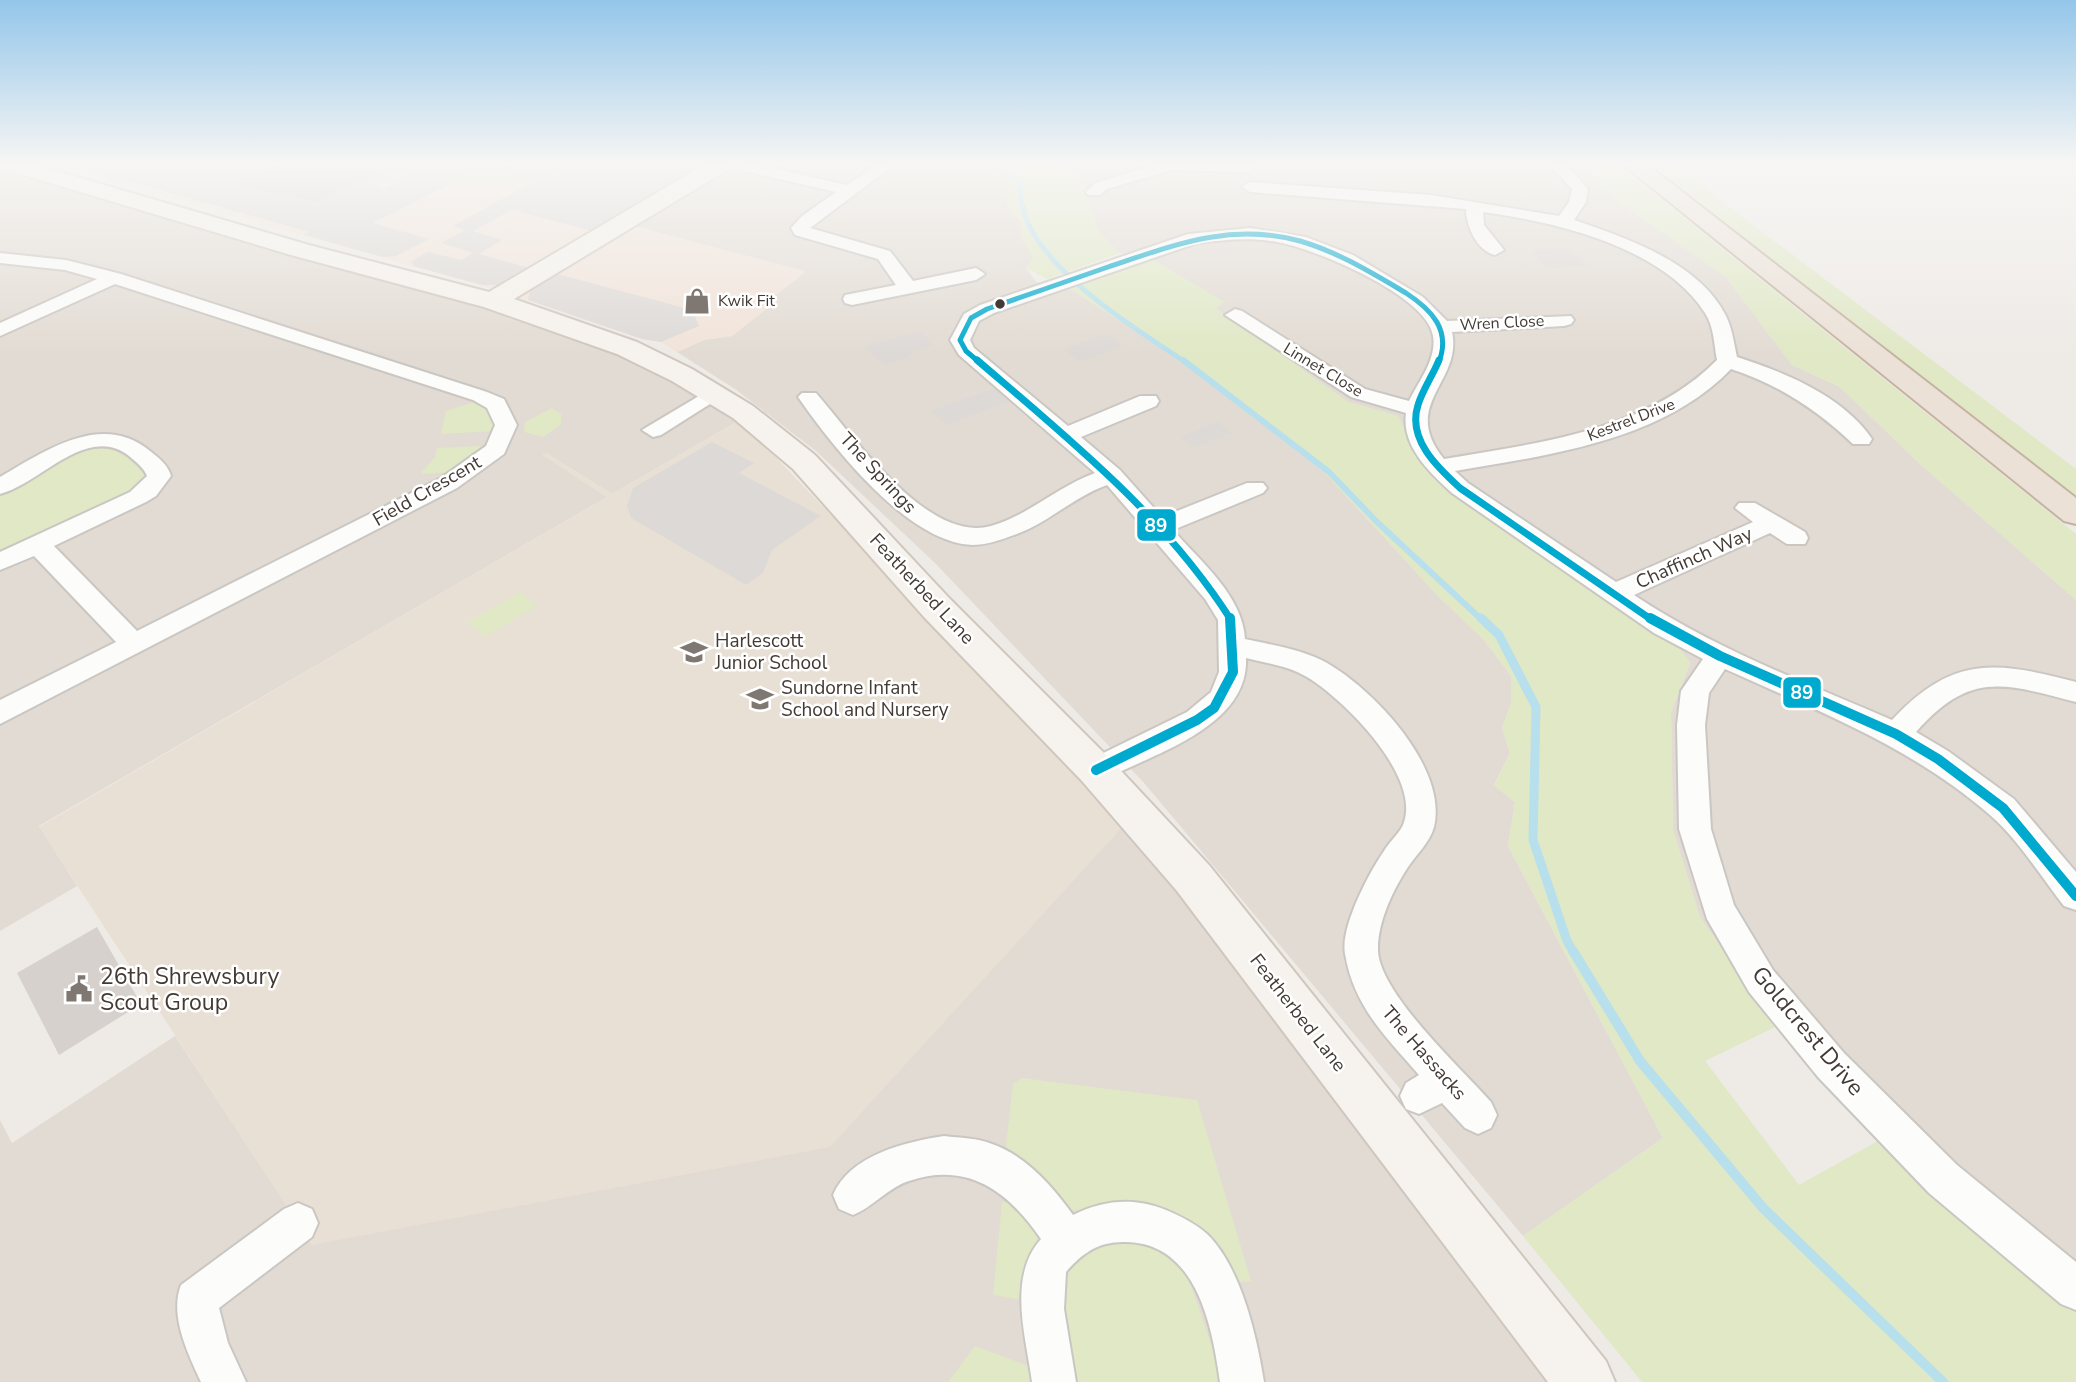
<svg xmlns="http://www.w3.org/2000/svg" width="2076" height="1382" font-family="'Nunito Sans',sans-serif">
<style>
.residential{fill:#e2dbd3}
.commercial{fill:#f1e3d9}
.education{fill:#e9e0d5}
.green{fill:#e0e8c6}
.parking{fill:#ddd9d6}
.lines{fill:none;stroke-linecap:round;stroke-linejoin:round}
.stream-far3{stroke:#b7e0ec;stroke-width:5}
.stream-far2{stroke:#b7e0ec;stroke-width:6}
.stream-far1{stroke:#b7e0ec;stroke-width:9}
.stream{stroke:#b7e0ec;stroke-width:10}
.building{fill:#d6d1cd}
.street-casing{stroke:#cac6c2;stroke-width:4}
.secondary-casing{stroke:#cfc7be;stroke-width:4}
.highway-casing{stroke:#c5b3a2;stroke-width:4}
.street{fill:#fcfcfb;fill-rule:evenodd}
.secondary{fill:#f6f2ed;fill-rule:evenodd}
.highway{fill:#ebe1d7;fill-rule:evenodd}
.bus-1-far2-casing{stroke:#fff;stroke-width:9}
.bus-1-far1-casing{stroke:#fff;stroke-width:11}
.bus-1-casing{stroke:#fff;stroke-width:15}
.bus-1-far2{stroke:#00a9ce;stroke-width:5}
.bus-1-far1{stroke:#00a9ce;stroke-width:7}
.bus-1{stroke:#00a9ce;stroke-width:10}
.bus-dot{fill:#433a34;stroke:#fff;stroke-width:2.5}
.labels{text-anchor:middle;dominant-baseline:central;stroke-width:5;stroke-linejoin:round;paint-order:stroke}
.far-poi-label{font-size:16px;fill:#433a34;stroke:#fff;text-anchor:start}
.far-street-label{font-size:16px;fill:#433a34;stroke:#fff}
.street-label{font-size:19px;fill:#433a34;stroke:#fff}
.poi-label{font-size:19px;fill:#433a34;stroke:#fff;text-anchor:start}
.near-poi-label{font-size:23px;fill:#433a34;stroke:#fff;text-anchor:start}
.near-street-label{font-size:23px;fill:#433a34;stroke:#fff}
.line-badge{stroke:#fff;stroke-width:2.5}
.badge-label{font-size:19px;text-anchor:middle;font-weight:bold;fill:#fff}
</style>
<rect width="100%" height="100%" fill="#eeeae6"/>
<g class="residential">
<polygon points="740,162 976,162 1008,184 1007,205 1021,221 1021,238 1034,259 1026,268 1036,282 1070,289 1149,339 1244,408 1325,473 1438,596 1484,640 1511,676 1511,703 1502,728 1510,753 1494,785 1515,802 1508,846 1663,1138 1523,1236 1145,784 936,564 816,451 735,389 677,352 704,340 732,336 769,306 764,304 805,272 637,227 637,223"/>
<polygon points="1060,162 1580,162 1620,203 1726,277 1792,365 1840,387 1919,463 2076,600 2076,1300 1887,1136 1776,1027 1700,917 1673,830 1671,712 1690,663 1466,500 1417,455 1398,416 1348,402 1215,308 1223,302 1152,259 1120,253 1098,232 1082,176"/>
<polygon points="0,171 481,304 622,351 740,420 612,494 546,453 543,455 607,497 39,826 77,886 0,931"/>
<polygon points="1126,823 1552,1382 0,1382 0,1120 12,1143 175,1036 313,1245"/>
</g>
<polygon class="commercial" points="44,162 740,162 637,223 637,227 806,271 765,304 769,307 732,336 704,340 677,352 661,342 642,339 490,288"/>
<polygon class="education" points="740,420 1126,823 830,1147 312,1245 39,827 607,497 542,455 546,453 612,494"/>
<g class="green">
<polygon points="976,162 1060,162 1082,176 1098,232 1120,253 1047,279 1026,268 1033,258 1021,238 1021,221 1007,205 1007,184"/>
<polygon points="1580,162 1615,162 2076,534 2076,600 1919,463 1840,387 1792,365 1726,277 1620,203"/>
<polygon points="1643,162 1670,162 2076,469 2076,498"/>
<polygon points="1152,259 1224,302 1216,308 1348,402 1398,416 1417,455 1466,500 1676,643 1690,662 1671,712 1673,830 1700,917 1775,1027 1705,1061 1799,1185 1887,1136 2076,1300 2076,1382 1642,1382 1523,1236 1663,1138 1508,846 1515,802 1494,786 1510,753 1502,728 1511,703 1511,676 1484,640 1438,596 1325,473 1244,408 1149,339 1070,289"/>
<polygon points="475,402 487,406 496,420 494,431 441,434 446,411"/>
<polygon points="552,408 561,414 561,425 543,437 524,432 525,422"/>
<polygon points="94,446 110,447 148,471 147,478 140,487 0,555 0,492 75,451"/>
<polygon points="480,446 486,448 454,472 420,474 435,457 437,448"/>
<polygon points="520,592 537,606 485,637 467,622"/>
<polygon points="1022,1078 1197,1100 1251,1281 1231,1283 1116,1204 1069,1211 1005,1154 1013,1084"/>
<polygon points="1002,1202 1023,1204 1042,1231 1030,1301 993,1295"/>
<polygon points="1102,1240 1151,1244 1188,1276 1224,1382 1070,1382 1061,1294 1072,1264"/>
<polygon points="975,1346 1037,1369 1038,1382 948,1382"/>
</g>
<g class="parking">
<polygon points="60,162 353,162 394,171 370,183 383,189 439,162 492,162 555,177 564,173 553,170 569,162 708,162 595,232 512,210 473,231 502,240 479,254 529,268 502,285 482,285 413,266 412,261 428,252 461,260 473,253 441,243 465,230 453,226 534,181 481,168 373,223 429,239 396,256 383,257 304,235 309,232"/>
<polygon points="1571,249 1586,266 1547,268 1532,251"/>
<polygon points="557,274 692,310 699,326 661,342 642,339 528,300 530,290"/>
<polygon points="920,330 933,345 913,351 909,357 885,365 865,347"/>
<polygon points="1105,334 1123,346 1080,362 1064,350"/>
<polygon points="1005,384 1021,397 946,425 931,411"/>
<polygon points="1217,422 1232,433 1195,447 1180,437"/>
<polygon points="712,442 754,463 739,473 821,516 772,550 763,573 746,585 631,518 627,506 633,488"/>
</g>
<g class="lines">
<path class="stream-far3" d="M985 162 1021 183C1012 256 1133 326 1185 362"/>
<polyline class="stream-far2" points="1183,360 1329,472 1376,521 1482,620"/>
<polyline class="stream-far1" points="1481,618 1499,635 1536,707 1533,840 1567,941 1574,953"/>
<polyline class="stream" points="1573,951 1640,1061 1763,1208 1943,1382"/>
</g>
<g class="building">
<polygon points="278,162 395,162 315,202 237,184 277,166"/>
<polygon points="97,927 141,1004 59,1055 17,973"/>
</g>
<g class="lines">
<g class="street-casing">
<g id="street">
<polygon points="746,162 847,185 880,162 898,162 810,228 890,251 913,281 976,268 985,274 976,280 852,305 845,303 843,299 845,295 896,285 878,259 795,235 791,228 802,216 836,192 740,170 740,164"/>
<polygon points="1164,162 1249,162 1257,167 1249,172 1171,170 1107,189 1100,195 1088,195 1086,192 1095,183"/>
<path d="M1547 162H1564L1588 189 1586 202 1574 220C1626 238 1699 262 1726 316 1732 328 1734 343 1737 357 1784 372 1843 396 1872 439L1869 444H1853C1817 410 1778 384 1731 369 1662 441 1549 455 1455 471L1468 483 1616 582 1753 522 1735 508 1739 503H1755L1805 532 1808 538 1805 544H1787L1770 533 1634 595C1713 648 1804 682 1892 720 1953 655 1995 661 2076 682V702C2003 683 1970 671 1916 732L1948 751 2014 799 2076 872V910L2064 906C2042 878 2017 838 1990 815 1912 747 1818 711 1725 669L1709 693 1705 725 1711 829 1734 905 1773 970 1844 1053 1957 1165 2076 1262V1310L2061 1304 1929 1193 1818 1077 1749 992 1707 919 1679 829 1677 725 1681 691 1703 659 1654 633 1452 493C1430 473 1401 446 1406 413L1351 397 1225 315 1235 309 1242 311 1365 389 1409 401C1418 382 1437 359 1433 336 1428 296 1314 248 1277 242 1250 237 1224 240 1197 243L994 313 979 321 970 340 974 348 1068 426 1140 396H1156L1159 401 1156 406 1081 437 1120 470 1162 517 1247 483H1263L1267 488 1263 493 1173 530C1200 561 1243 596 1245 639 1272 645 1302 649 1327 663 1374 690 1448 768 1434 827 1430 842 1416 855 1408 867 1393 890 1377 923 1378 951 1380 994 1462 1069 1491 1102L1497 1115 1491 1128 1478 1134 1465 1128 1442 1103 1419 1114 1406 1109 1400 1096 1406 1083 1419 1075C1386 1037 1354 1007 1345 954 1340 927 1369 873 1384 851 1389 842 1399 834 1403 825 1423 778 1344 699 1307 677 1289 666 1266 663 1246 658 1249 726 1156 753 1107 778L1096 782 1085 778 1081 770 1085 762 1187 712 1211 692 1219 672 1218 620 1205 599 1107 485C1073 497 1047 524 1014 535 1001 540 986 545 972 545 907 542 833 447 798 397L802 393H816C852 434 927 544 991 526 1027 516 1057 487 1095 473L959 355 950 340 964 314 980 305 1188 234 1250 228 1306 237 1353 255 1423 297 1447 321 1571 316 1574 320 1571 324 1564 326 1452 332C1463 382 1399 404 1444 459 1538 443 1647 431 1717 360 1714 345 1714 326 1705 313 1663 247 1556 222 1483 212L1484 225 1504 250 1495 255C1477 251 1466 226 1466 209L1250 192 1242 187 1250 182 1431 195 1559 216 1569 202 1572 189Z"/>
<path d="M0 253 66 260 121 274 487 392 504 399 517 425 504 454 457 488 0 724V700L116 642 34 556 0 570V552L130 492 147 476C144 468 136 462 129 456 87 423 40 484 0 494V477C45 451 102 411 150 451 159 458 168 465 171 476L156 496 146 502 54 546 137 631 441 478 486 446 495 425 487 408 473 400 115 284 0 336V323L97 279 65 270 0 263Z"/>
<polygon points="714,387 721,389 725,393 721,397 661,435 653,437 642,430"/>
<path d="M944 1136C960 1138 978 1138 992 1144 1025 1155 1054 1188 1073 1215 1103 1200 1134 1197 1166 1210 1180 1216 1195 1223 1207 1234 1241 1267 1257 1337 1264 1382H1220C1212 1326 1197 1243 1126 1242 1100 1241 1083 1252 1066 1272L1064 1309 1076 1382H1032C1026 1337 1007 1277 1041 1239 1009 1192 968 1161 909 1181 889 1187 873 1207 853 1215L839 1209 833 1195C850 1155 905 1142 944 1136Z"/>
<path d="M298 1203 312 1209 318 1223 312 1237 219 1308 228 1343 246 1382H201C188 1354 169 1315 181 1285L284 1209Z"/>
</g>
</g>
<g class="secondary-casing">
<polygon id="secondary" points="0,162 26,162 309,245 489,292 709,162 735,162 732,167 514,299 637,342 692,369 753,406 815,455 950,599 1110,759 1209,865 1606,1361 1615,1382 1548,1382 1177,891 1082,781 924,617 793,469 733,418 672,381 617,354 484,307 291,255 0,168"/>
</g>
<g class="highway-casing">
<polygon id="highway" points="1620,162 1644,162 2076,498 2076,524 2064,521"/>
</g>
<use href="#street" class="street"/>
<use href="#secondary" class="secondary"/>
<use href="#highway" class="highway"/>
<g class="bus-1-far2-casing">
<path id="bus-1-far2" d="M979 362 966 351 960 340 971 318 987 309C1027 295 1068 281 1108 267 1174 245 1230 222 1300 241 1338 252 1372 273 1406 293 1432 310 1451 330 1439 362"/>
</g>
<g class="bus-1-far1-casing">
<g id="bus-1-far1">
<path d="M977 360C1069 439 1165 516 1231 620"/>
<path d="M1439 360C1433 375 1423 389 1418 405 1407 439 1437 467 1460 488L1652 620"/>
</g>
</g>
<g class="bus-1-casing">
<g id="bus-1">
<polyline points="1650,618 1720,656 1896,734 1938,759 2003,808 2076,896"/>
<polyline points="1096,770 1197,720 1214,708 1233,672 1230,618"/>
</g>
</g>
<use href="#bus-1-far2" class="bus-1-far2"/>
<use href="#bus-1-far1" class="bus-1-far1"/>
<use href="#bus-1" class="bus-1"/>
</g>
<linearGradient id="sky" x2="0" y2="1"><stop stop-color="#94c6ea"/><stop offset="0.46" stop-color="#f7f6f4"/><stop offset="1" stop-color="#f7f6f4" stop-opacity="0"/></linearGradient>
<rect width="2076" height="355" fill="url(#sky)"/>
<defs>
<g id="shop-bare" transform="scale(2.1)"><path d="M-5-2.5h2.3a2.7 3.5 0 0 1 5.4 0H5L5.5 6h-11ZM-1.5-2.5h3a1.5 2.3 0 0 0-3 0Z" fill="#7f7872" stroke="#fff" stroke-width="2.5" paint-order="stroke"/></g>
<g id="school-bare" transform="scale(2.1)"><path d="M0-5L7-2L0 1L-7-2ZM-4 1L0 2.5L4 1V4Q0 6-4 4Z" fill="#7f7872" stroke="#fff" stroke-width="2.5" paint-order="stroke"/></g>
<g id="civic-bare" transform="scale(2.1)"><path d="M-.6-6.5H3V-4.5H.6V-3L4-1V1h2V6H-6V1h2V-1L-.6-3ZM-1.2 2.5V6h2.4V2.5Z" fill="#7f7872" stroke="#fff" stroke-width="2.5" paint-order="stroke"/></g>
</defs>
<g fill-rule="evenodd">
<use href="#shop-bare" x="697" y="301"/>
<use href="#school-bare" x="694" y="652"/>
<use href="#school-bare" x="760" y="699"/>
<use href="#civic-bare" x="79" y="989"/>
</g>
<circle class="bus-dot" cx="1000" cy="304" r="6"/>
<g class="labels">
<g class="far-poi-label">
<text x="718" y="301">Kwik Fit</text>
</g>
<g class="far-street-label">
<text transform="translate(1502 323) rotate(-3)">Wren Close</text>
<text transform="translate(1323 370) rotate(31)">Linnet Close</text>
<text transform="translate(1631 420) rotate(-21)">Kestrel Drive</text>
</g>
<g class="street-label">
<text transform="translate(878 473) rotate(47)">The Springs</text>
<text transform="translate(427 491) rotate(-30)">Field Crescent</text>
<text transform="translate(1694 558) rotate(-24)">Chaffinch Way</text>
<text transform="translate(922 589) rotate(47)">Featherbed Lane</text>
<text transform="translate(1298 1013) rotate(52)">Featherbed Lane</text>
<text transform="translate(1424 1053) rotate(49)">The Hassacks</text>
</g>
<g class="poi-label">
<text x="715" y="641">Harlescott<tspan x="715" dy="22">Junior School</tspan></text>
<text x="781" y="688">Sundorne Infant<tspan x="781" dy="22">School and Nursery</tspan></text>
</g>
<g class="near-poi-label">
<text x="100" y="976">26th Shrewsbury<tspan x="100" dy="26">Scout Group</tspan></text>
</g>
<g class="near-street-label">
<text transform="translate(1808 1031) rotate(50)">Goldcrest Drive</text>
</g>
</g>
<g class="line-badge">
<rect x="1136" y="508" width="41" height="34" rx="7" fill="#00a9ce"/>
<rect x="1782" y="676" width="40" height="33" rx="7" fill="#00a9ce"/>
</g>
<g class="badge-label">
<text x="1156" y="532">89</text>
<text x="1802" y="699">89</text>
</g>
</svg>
